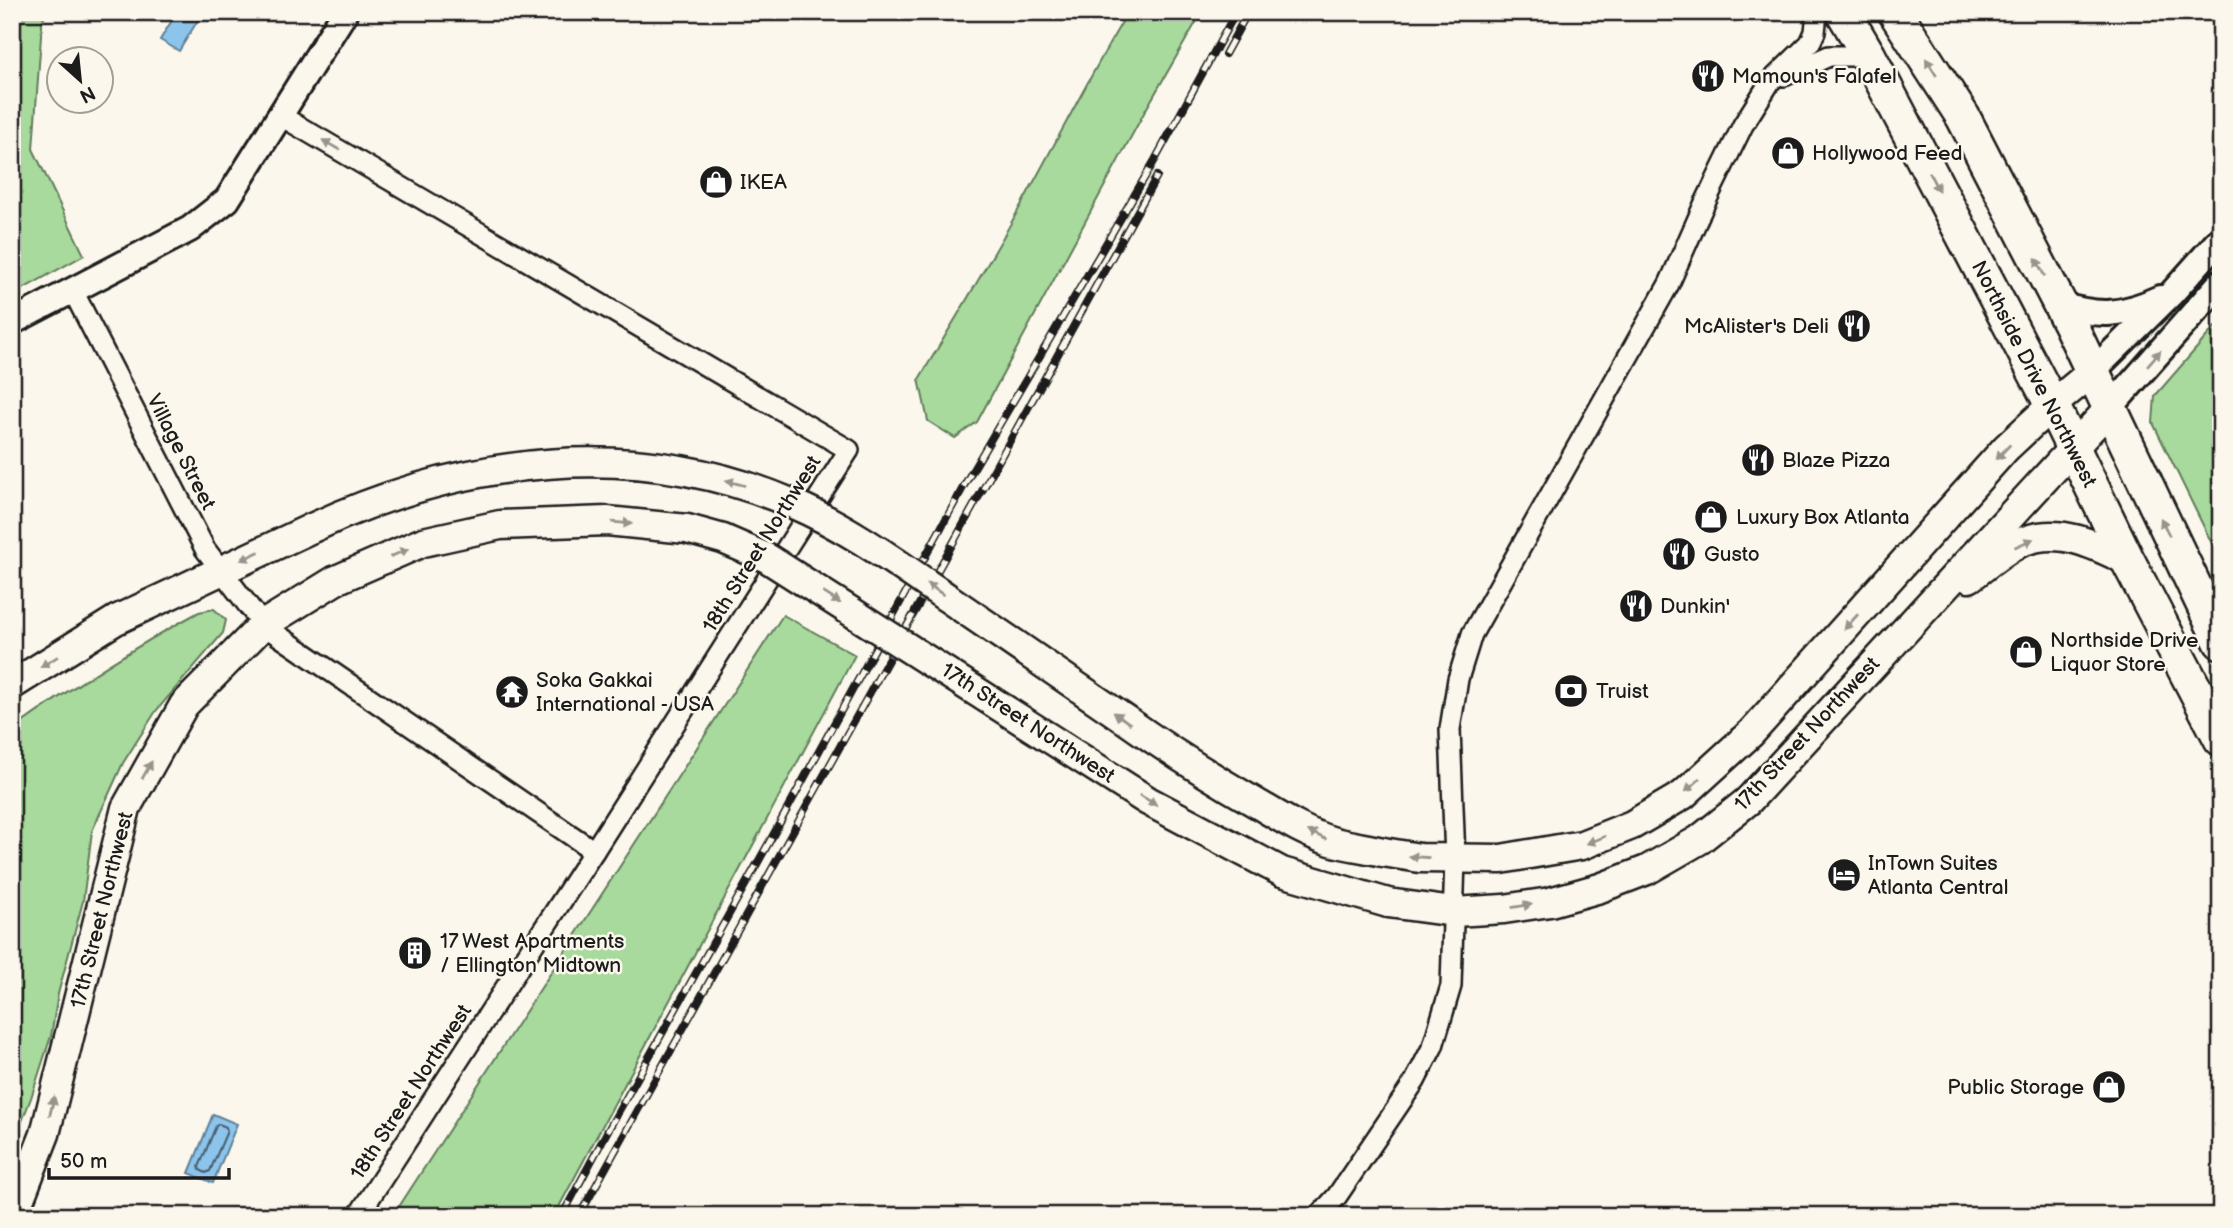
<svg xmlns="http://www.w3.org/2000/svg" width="2233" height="1228" font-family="'Balsamiq Sans',sans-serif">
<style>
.green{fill:#a7da9c;stroke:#627b5c;stroke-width:2}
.water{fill:#8cc4eb;stroke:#5f8198;stroke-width:2}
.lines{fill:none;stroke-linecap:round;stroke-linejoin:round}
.shore{stroke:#495f6f;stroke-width:2}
.minor-casing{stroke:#1c1c1c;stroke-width:24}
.tertiary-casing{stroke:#1c1c1c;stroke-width:30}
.secondary-casing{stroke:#1c1c1c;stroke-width:33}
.trunk-casing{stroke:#1c1c1c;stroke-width:38}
.minor{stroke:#fbf7ec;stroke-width:19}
.tertiary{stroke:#fbf7ec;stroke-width:24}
.secondary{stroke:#fbf7ec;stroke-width:28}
.trunk{stroke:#fbf7ec;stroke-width:33}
.rail-casing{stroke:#1c1c1c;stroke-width:8}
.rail{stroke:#fbf7ec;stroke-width:5;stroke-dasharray:16;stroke-linecap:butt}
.secondary-bridge-casing{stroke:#1c1c1c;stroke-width:33;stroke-linecap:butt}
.secondary-bridge{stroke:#fbf7ec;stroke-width:28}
.oneway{fill:#97948e}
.labels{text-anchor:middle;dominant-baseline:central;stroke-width:5;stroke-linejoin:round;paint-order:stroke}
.poi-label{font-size:21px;fill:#1c1c1c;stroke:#fbf7ec;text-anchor:start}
.street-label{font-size:21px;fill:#1c1c1c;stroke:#fbf7ec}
</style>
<rect width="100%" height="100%" fill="#fbf7ec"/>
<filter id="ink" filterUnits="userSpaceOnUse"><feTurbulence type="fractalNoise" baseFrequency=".0143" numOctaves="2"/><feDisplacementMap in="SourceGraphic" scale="14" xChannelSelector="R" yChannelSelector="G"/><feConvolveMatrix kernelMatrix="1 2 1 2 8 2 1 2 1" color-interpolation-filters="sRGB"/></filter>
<g filter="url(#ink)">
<g class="green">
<polygon points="12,12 46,12 42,22 33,149 84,255 12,295"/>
<path d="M1128 12H1202L1145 111 977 422 955 438 928 421 919 379C965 304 1009 229 1050 152 1076 105 1100 58 1128 12Z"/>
<polygon points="2221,320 2221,562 2153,423 2155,396"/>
<path d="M214 609 226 620 223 633 156 711 123 763 92 831 83 901 58 994 51 1036 31 1098 12 1147V730C72 687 134 647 199 612Z"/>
<polygon points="783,615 855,655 554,1216 393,1216"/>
</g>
<g class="water">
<polygon points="177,12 203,12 179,51 160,40"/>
<polygon points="213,1114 237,1124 213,1183 189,1173"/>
</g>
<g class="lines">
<polygon class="shore" points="219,1124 226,1127 227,1131 210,1171 206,1173 200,1170 199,1167 216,1126"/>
<g class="minor-casing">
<g id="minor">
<polyline points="1784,76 1829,56 1869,56"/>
<polyline points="281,116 849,450 594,851 358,1216"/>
<polyline points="73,291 205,549 263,625 594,851"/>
<polyline points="1319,1216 1337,1196 1415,1081 1433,1046 1451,986 1455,859 1450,729 1458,679 1472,634 1669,284 1703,207 1743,125 1770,82 1810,43 1815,32 1817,12"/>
</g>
</g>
<g class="tertiary-casing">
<g id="tertiary">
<path d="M2060 305C2100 317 2121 316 2160 298"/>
<polyline points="12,322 190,229 227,200 345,12"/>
<polyline points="2092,372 2171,294 2221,238"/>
<polyline points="2109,409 2221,282"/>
</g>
</g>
<g class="secondary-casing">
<g id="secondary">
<path d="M1969 578C1985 567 2006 547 2024 541 2060 527 2096 545 2128 561"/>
<polyline points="12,685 116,620 312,528"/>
<polyline points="1383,852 1420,858 1501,859 1582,845 1632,825 1683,795 1751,733 2006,448 2052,405 2092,372"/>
<polyline points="1388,903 1454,912 1504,909 1550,902 1600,888 1647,870 1699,840 1748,801 2109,409"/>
<polyline points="13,1216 45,1134 126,808 184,705 263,625 336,580"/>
</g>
</g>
<g class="trunk-casing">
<g id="trunk">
<polyline points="1843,12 1869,56 2052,405 2128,561 2221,739"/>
<polyline points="1895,12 1963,117 2070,324 2221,642"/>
</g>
</g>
<use href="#minor" class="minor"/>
<use href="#tertiary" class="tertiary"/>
<use href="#secondary" class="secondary"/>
<use href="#trunk" class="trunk"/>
<g class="rail-casing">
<g id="rail">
<polyline points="1225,54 1248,12"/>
<polyline points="562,1216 607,1132 771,839 971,473 1155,160 1236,12"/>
<polyline points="579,1216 1157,176"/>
</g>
</g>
<use href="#rail" class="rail"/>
<g class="secondary-bridge-casing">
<g id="secondary-bridge">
<path d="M312 528C464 457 635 436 791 503 848 527 898 564 949 599 1008 639 1067 680 1126 720 1168 750 1211 777 1256 803 1280 817 1305 833 1331 841 1348 846 1366 848 1383 852"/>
<polyline points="336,580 423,542 500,525 607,521 687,529 723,539 767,558 1148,801 1282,872 1388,903"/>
</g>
</g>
<use href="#secondary-bridge" class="secondary-bridge"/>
</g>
<defs><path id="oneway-solid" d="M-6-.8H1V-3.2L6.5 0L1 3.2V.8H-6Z" transform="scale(1.75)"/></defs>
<g class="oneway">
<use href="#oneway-solid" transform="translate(1931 67) rotate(-122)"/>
<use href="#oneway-solid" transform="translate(331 145) rotate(-150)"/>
<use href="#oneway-solid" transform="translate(1934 182) rotate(62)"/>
<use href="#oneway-solid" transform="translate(2040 267) rotate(-117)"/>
<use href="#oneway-solid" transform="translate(2154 358) rotate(-49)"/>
<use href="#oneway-solid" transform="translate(2003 452) rotate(134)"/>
<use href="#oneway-solid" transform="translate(735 483) rotate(-165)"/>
<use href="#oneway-solid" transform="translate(622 523) rotate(5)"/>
<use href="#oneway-solid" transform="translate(2165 527) rotate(-116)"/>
<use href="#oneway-solid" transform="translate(2024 543) rotate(-24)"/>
<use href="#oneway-solid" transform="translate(399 553) rotate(-24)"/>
<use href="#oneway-solid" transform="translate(250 556) rotate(155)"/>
<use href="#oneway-solid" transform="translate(935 589) rotate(-145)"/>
<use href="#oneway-solid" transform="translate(832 598) rotate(32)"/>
<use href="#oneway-solid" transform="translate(1851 622) rotate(132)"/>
<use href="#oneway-solid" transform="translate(49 662) rotate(148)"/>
<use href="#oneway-solid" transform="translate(1122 718) rotate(-145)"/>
<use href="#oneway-solid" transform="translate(147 770) rotate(-61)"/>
<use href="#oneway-solid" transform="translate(1693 785) rotate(138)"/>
<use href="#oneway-solid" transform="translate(1148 800) rotate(31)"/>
<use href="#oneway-solid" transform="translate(1317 835) rotate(-155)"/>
<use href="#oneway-solid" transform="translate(1596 840) rotate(158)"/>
<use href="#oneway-solid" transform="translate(1419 857) rotate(-176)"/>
<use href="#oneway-solid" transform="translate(1522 906) rotate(-9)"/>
<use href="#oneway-solid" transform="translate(52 1106) rotate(-76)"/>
</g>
</g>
<defs>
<g id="restaurant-disc" transform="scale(1.75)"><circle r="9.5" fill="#1c1c1c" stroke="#fbf7ec"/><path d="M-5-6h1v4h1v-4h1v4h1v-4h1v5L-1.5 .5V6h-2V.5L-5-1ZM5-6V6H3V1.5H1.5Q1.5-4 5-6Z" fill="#fff"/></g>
<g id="shop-disc" transform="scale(1.75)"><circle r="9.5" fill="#1c1c1c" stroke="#fbf7ec"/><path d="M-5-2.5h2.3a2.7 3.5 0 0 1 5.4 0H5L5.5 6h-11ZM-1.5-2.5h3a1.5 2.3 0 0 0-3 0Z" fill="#fff"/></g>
<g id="bank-disc" transform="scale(1.75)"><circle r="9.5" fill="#1c1c1c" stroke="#fbf7ec"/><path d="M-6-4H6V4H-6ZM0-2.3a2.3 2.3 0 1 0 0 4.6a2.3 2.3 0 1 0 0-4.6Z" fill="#fff"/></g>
<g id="temple-disc" transform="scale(1.75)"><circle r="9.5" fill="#1c1c1c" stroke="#fbf7ec"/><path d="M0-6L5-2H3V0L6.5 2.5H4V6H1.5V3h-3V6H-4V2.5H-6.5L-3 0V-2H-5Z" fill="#fff"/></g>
<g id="hotel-disc" transform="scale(1.75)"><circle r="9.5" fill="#1c1c1c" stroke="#fbf7ec"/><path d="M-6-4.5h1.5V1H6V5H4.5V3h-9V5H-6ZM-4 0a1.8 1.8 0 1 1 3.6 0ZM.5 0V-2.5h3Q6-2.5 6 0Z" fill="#fff"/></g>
<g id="building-disc" transform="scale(1.75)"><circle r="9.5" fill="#1c1c1c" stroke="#fbf7ec"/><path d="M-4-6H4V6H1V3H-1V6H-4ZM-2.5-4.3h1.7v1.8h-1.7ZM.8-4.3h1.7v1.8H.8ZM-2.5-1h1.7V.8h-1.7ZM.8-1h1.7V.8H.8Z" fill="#fff"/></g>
</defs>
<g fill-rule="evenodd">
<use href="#restaurant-disc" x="1708" y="76"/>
<use href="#shop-disc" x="1788" y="153"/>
<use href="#shop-disc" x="716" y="182"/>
<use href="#restaurant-disc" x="1854" y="326"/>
<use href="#restaurant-disc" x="1758" y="460"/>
<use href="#shop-disc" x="1711" y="517"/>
<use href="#restaurant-disc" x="1679" y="554"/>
<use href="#restaurant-disc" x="1636" y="606"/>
<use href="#shop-disc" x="2026" y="652"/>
<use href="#bank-disc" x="1571" y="691"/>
<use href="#temple-disc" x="512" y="692"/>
<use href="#hotel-disc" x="1844" y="875"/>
<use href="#building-disc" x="415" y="953"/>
<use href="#shop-disc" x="2109" y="1087"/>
</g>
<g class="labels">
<g class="poi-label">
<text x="1732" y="76">Mamoun's Falafel</text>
<text x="1812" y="153">Hollywood Feed</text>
<text x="740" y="182">IKEA</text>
<text x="1829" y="326" text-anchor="end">McAlister's Deli</text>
<text x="1782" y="460">Blaze Pizza</text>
<text x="1736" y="517">Luxury Box Atlanta</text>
<text x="1704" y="554">Gusto</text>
<text x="1660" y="606">Dunkin'</text>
<text x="2050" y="640">Northside Drive<tspan x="2050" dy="24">Liquor Store</tspan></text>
<text x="536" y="680">Soka Gakkai<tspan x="536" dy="24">International - USA</tspan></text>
<text x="1596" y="691">Truist</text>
<text x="1868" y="863">InTown Suites<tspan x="1868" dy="24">Atlanta Central</tspan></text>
<text x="440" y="941">17 West Apartments<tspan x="440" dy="24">/ Ellington Midtown</tspan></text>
<text x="2084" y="1087" text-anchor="end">Public Storage</text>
</g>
<g class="street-label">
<text transform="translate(2034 374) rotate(63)">Northside Drive Northwest</text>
<text transform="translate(181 452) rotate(63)">Village Street</text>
<text transform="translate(762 544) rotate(-58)">18th Street Northwest</text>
<text transform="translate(1028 723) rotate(33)">17th Street Northwest</text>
<text transform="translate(1807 734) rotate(-47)">17th Street Northwest</text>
<text transform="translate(102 910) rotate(-76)">17th Street Northwest</text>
<text transform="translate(411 1092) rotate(-57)">18th Street Northwest</text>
</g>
</g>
<rect width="2233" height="1228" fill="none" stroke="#fbf7ec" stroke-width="42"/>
<rect x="21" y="21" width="2191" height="1186" fill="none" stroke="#1c1c1c" stroke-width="2.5" filter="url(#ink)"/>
<g transform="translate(80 80) rotate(153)"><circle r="33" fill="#fbf7ec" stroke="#a29f99" stroke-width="2"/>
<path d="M0-5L12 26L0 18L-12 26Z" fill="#1c1c1c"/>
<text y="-10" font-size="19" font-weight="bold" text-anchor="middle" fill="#1c1c1c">N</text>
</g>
<path d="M49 1168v10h180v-10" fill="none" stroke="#1c1c1c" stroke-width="3.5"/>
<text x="60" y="1168" font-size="21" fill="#1c1c1c" stroke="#fbf7ec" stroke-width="5" paint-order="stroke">50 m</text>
</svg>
